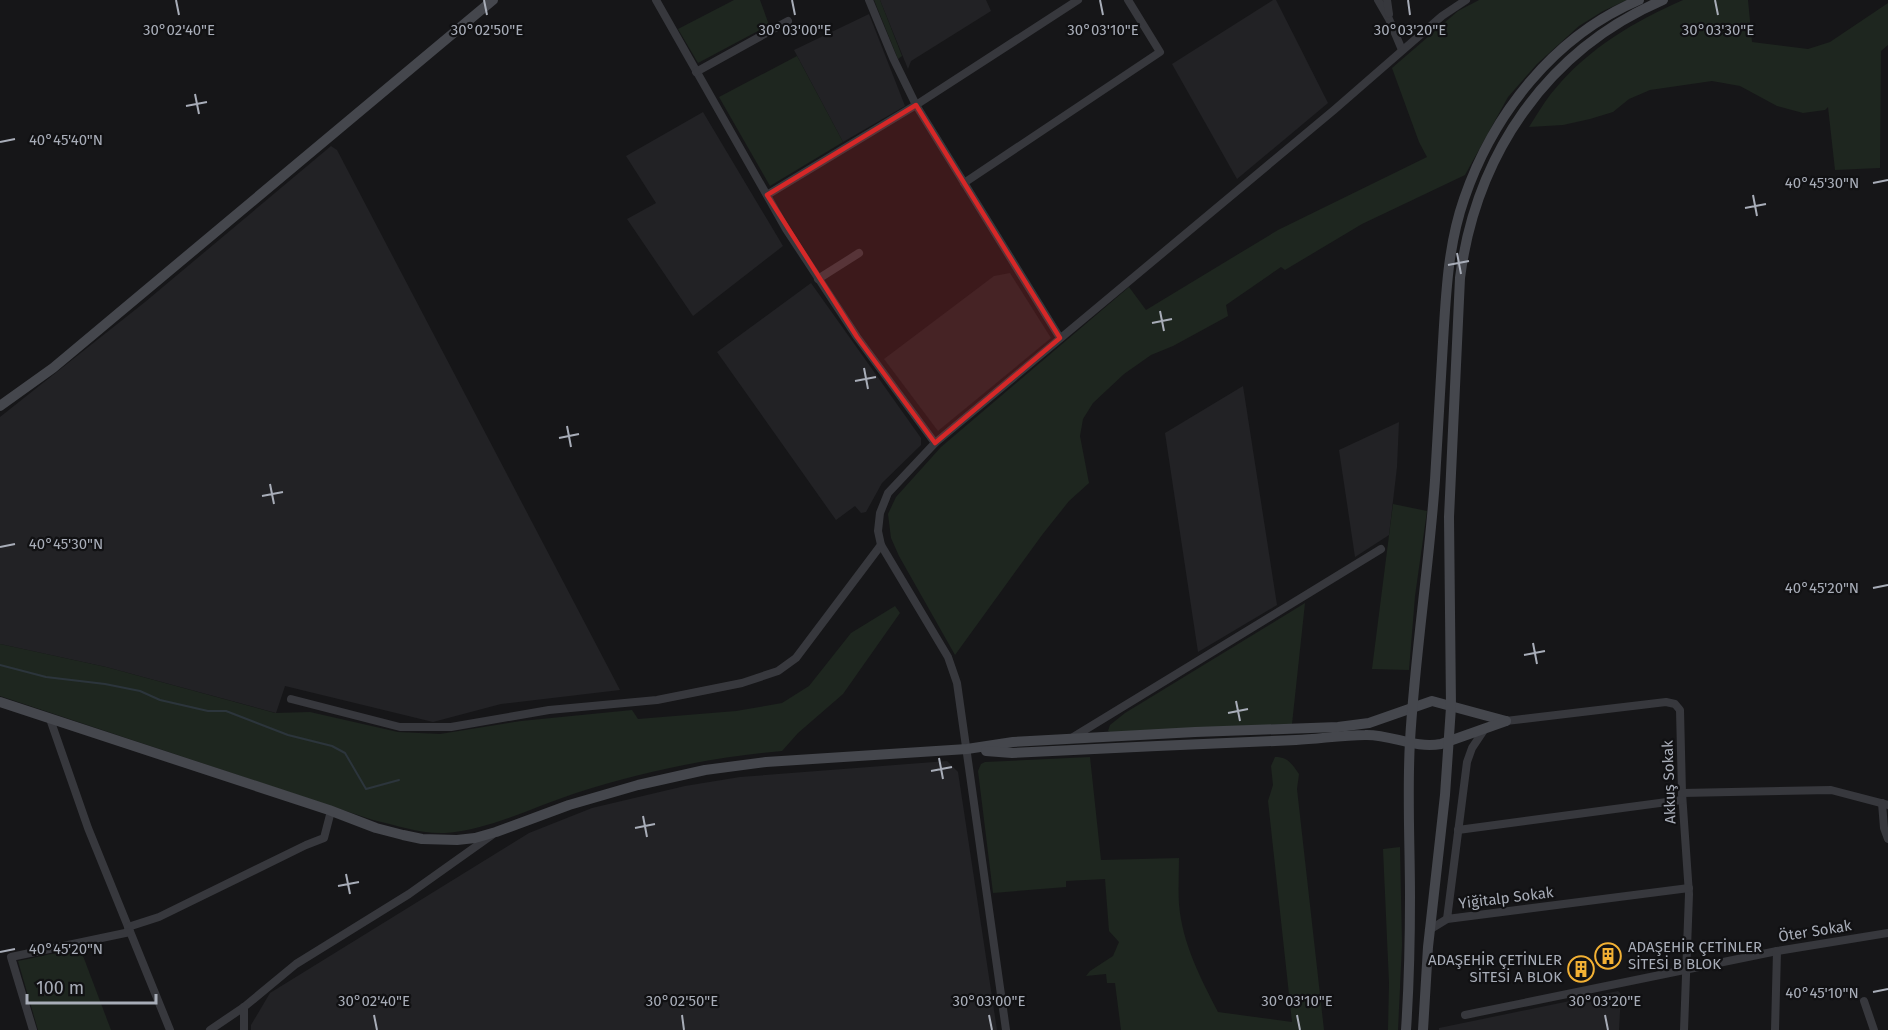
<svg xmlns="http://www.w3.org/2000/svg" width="1888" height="1030" font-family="'Fira Sans',sans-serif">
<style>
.built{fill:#222225}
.green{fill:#1e261f}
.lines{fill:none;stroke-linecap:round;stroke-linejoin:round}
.stream{stroke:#2c353c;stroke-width:2}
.street{stroke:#37383d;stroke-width:8}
.secondary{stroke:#45474d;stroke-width:10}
.marked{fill:#d62828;fill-opacity:0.2;stroke:#d62828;stroke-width:4.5;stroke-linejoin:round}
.ticks{fill:none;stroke:#a8adb8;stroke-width:2}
.labels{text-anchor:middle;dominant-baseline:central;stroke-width:4.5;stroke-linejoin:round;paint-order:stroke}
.street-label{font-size:15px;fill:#a8adb8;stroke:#111113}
.poi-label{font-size:15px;fill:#a8adb8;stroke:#111113;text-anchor:start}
.ticks-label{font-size:15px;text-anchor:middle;fill:#a8adb8;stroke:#111113;stroke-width:4.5;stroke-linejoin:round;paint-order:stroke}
</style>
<rect width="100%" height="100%" fill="#161618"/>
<g class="built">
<polygon points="880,0 986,0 991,11 911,61 908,69"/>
<polygon points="1273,0 1276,0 1328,103 1237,179 1172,64"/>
<polygon points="869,14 905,106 843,142 794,50"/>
<polygon points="703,112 783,246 693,316 627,219 656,203 626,156"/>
<polygon points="331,146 337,150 620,690 501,704 433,722 285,686 276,713 106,667 0,644 0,417 145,302"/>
<polygon points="1010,273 1051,338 938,431 884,359 994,276"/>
<polygon points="811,283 921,438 921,445 882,483 866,512 861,513 855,506 836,520 717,352"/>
<polygon points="1243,386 1277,605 1198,652 1165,433"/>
<polygon points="1399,422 1397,467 1389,535 1355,557 1339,450"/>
<polygon points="947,761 958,772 997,1030 251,1030 251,1025 270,993 529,833 592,808 685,786 740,777"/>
<polygon points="1618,991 1621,994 1619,1030 1439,1030 1439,1028"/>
</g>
<g class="green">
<polygon points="734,0 760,0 769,25 698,63 678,29"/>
<polygon points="874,0 880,0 902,56 898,59"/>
<polygon points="1479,0 1627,0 1603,11 1579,26 1537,64 1508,97 1465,175 1362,224 1285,270 1281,267 1226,305 1228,316 1173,346 1151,355 1124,374 1093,403 1083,419 1080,436 1089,483 1069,501 1042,535 955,655 899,556 891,538 888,514 896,497 941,447 1129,287 1146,310 1278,230 1427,157 1419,142 1392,68 1458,11"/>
<path d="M1683 0H1748L1752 42 1808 49 1830 42 1888 3V45L1881 51 1880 168 1835 170 1828 107 1825 110 1803 113 1777 106 1740 86 1712 81 1650 90 1629 99 1613 112 1590 119 1563 125 1529 127C1537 115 1545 100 1555 89 1589 48 1635 21 1683 0Z"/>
<polygon points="797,56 843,142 770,186 719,97"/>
<polygon points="1393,504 1427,511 1415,596 1409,670 1372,669"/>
<polygon points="1305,603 1292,724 1110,732 1108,731 1110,725 1125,713"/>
<path d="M895 606 900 613 843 694 798 733 782 751C712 757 642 772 576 793 533 807 490 830 445 833 420 834 396 825 373 820L0 696V644L106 667 275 713 310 712 398 732 440 734 521 721 632 710 638 719 736 711 782 703 809 686 851 633Z"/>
<path d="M1090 757 1101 860 1179 858C1179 873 1178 889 1179 904 1182 943 1201 979 1218 1012L1292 1022 1268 801 1273 785 1271 766 1275 757C1288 757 1292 764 1299 774L1297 789 1324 1030H1121L1115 983H1107L1106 974 1086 976 1090 971 1113 956 1119 942 1109 931 1105 879 1066 881V887L993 893 978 771 981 764 985 762Z"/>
<polygon points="1400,847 1402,945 1398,1030 1388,1030 1389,983 1383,849"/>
<polygon points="80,948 111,1030 38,1030 18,961"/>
</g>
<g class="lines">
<polyline class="stream" points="0,665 46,677 105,684 140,691 160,700 208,711 226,711 288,735 332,746 345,753 366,789 399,780"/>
<g class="street">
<polyline points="656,0 786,229 857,337 935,443"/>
<polyline points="869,0 893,58 916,105 1060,338"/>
<polyline points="1378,0 1389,19 1402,50"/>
<polyline points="1387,0 1389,14"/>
<polyline points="696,72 788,21"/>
<polyline points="964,183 1160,52 1128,0"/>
<polyline points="767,195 916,105 1078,0"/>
<polyline points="818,279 859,253"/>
<polyline points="291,699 400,727 451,727 549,710 657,700 742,683 778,671 796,658 881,545"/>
<polyline points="50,719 88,828 170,1030"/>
<polyline points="1506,721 1666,702 1675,704 1680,710 1682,793 1689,894 1684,1030"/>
<polyline points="1484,730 1472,748 1467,762 1447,919 1689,888"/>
<polyline points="1070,739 1381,549"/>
<polyline points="1682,793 1831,790 1888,805"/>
<polyline points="1882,803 1884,828 1888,839"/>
<polyline points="1458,830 1682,800"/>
<polyline points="128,927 159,917 306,845 324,838 331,811"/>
<polyline points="1429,930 1447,919"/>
<polyline points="1864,1001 1874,1030"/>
<polyline points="1465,1015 1777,951 1888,933"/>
<polyline points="33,1030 11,957 130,932"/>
<polyline points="210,1030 244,1007 296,964 409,894 492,835"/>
<polyline points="244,1030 244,1007"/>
<polyline points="1006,1030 957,683 948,657 881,545 878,531 880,513 888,493 935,443 1334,110 1442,16 1466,0"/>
<polyline points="1775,1030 1777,951"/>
</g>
<g class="secondary">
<polyline points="0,406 53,368 493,0"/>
<polyline points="0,702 329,810 376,828 403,835 422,839 457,840 475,838 496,832 569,805 638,785 705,770 766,762 967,749 1013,742 1195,732 1338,727 1369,723 1432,701 1506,721"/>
<path d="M986 751 1012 753C1107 748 1201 744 1296 740 1319 739 1342 735 1365 735 1391 734 1414 749 1441 744L1506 721"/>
<path d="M1406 1030C1409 985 1410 941 1410 897 1410 845 1407 793 1410 741 1415 654 1429 567 1435 480 1438 434 1440 388 1443 342 1446 293 1448 245 1464 199 1493 114 1554 36 1639 0"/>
<path d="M1423 1030 1428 947 1445 795 1451 707 1449 517 1460 278C1476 154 1547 50 1663 0"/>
</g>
</g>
<path class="marked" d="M916 105 1060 338 935 443 857 337 767 195Z"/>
<path class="ticks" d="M176 0 179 15M484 0 487 15M792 0 795 15M1100 0 1103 15M1408 0 1410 15M1715 0 1718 15M195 94 199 114M186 106 207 102M0 142 15 139M1873 183 1888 180M1753 195 1757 216M1745 208 1766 204M1457 253 1461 274M1448 265 1469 261M1160 311 1164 331M1152 323 1172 319M864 368 868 389M855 381 876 377M567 426 571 447M559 438 579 434M270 484 274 504M262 496 283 492M0 547 15 544M1873 588 1888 585M1533 643 1537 664M1524 655 1545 651M1236 701 1240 721M1228 713 1248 709M939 758 943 779M931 771 952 767M643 816 647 837M635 828 655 824M346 874 350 894M338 886 359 882M0 952 15 949M1873 992 1888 989M374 1015 377 1030M682 1015 684 1030M989 1015 992 1030M1297 1015 1300 1030M1605 1015 1608 1030"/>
<defs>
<g id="building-ring" transform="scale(1.35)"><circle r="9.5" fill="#111113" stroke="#f2b134" stroke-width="1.5"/><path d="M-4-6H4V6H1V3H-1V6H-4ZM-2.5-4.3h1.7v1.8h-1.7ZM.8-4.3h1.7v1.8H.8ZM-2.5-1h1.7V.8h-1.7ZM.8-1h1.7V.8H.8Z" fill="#f2b134"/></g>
</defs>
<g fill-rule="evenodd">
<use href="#building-ring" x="1608" y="956"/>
<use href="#building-ring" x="1581" y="969"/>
</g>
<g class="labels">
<g class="street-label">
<text transform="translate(1669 782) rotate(-92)">Akkuş Sokak</text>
<text transform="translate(1506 898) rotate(-7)">Yiğitalp Sokak</text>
<text transform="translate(1815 931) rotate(-9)">Öter Sokak</text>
</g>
<g class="poi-label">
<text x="1628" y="947">ADAŞEHİR ÇETİNLER<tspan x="1628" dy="17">SİTESİ B BLOK</tspan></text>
<text x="1562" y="960" text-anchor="end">ADAŞEHİR ÇETİNLER<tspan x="1562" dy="17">SİTESİ A BLOK</tspan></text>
</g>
</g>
<g class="ticks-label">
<text x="1718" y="35">30°03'30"E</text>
<text x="179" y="35">30°02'40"E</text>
<text x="487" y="35">30°02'50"E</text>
<text x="795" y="35">30°03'00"E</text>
<text x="1103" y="35">30°03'10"E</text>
<text x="1410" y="35">30°03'20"E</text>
<text x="66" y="145">40°45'40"N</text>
<text x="1822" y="188">40°45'30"N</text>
<text x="66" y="549">40°45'30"N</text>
<text x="1822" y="593">40°45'20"N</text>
<text x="66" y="954">40°45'20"N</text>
<text x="1822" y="998">40°45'10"N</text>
<text x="374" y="1006">30°02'40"E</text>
<text x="682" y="1006">30°02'50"E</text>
<text x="989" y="1006">30°03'00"E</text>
<text x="1297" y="1006">30°03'10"E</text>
<text x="1605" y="1006">30°03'20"E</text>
</g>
<path d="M27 994v9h129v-9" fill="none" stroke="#a8adb8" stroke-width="3"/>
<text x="36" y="994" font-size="18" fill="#a8adb8" stroke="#111113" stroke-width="4.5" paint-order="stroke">100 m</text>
</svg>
